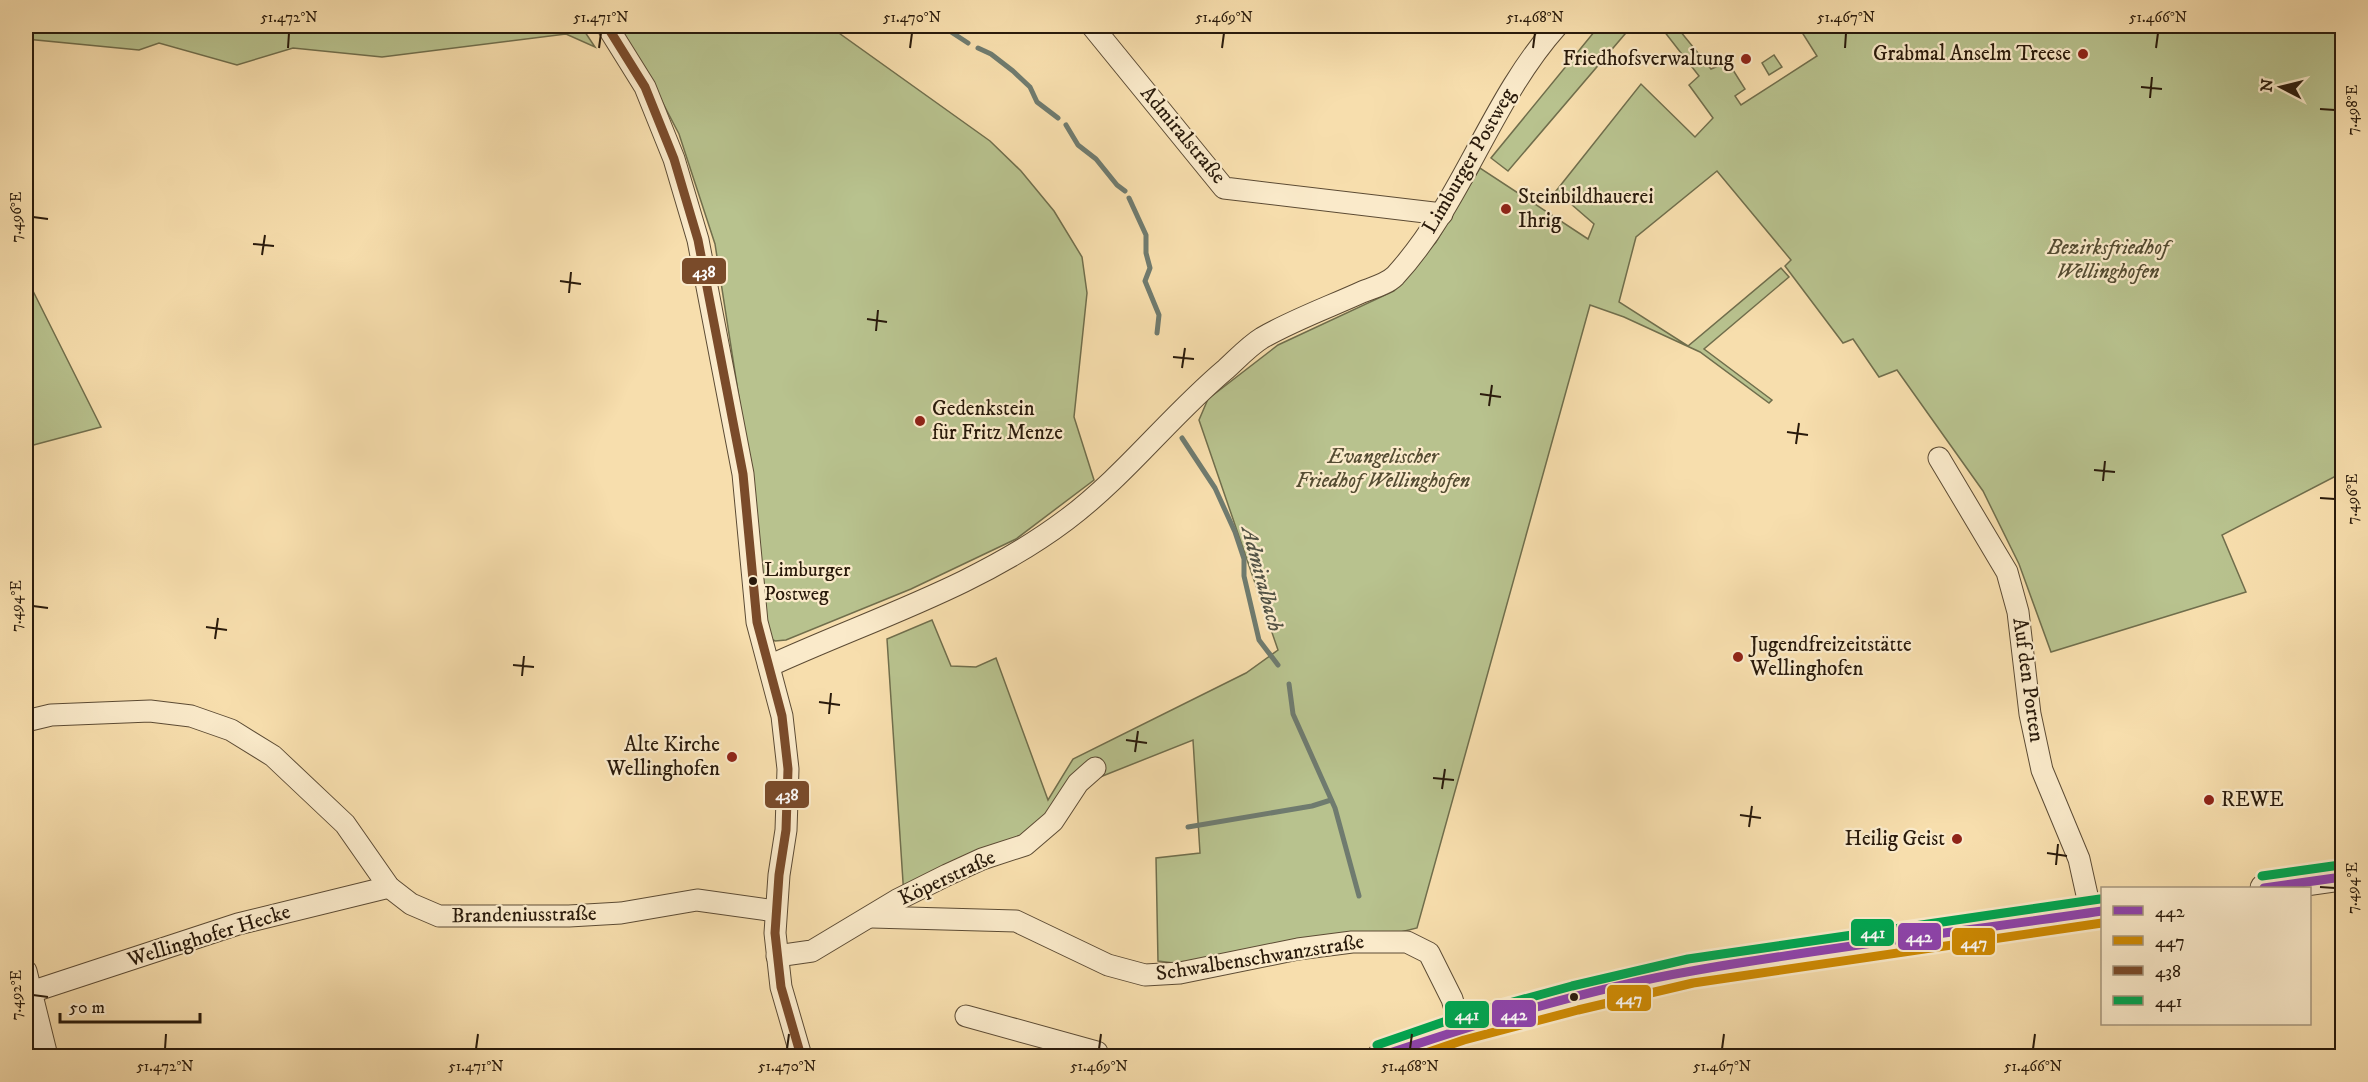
<svg xmlns="http://www.w3.org/2000/svg" width="2368" height="1082" font-family="'IM FELL DW Pica',serif">
<style>
.green{fill:#b8c28e;stroke:#706e4c;stroke-width:1.5}
.lines{fill:none;stroke-linecap:round;stroke-linejoin:round}
.stream{stroke:#6f7b6f;stroke-width:5}
.minor-casing{stroke:#5c4b34;stroke-width:23}
.tertiary-casing{stroke:#5c4b34;stroke-width:29}
.minor{stroke:#faeaca;stroke-width:21}
.tertiary{stroke:#faeaca;stroke-width:27}
.bus-1-casing{stroke:#faeaca;stroke-width:14}
.bus-2-casing{stroke:#faeaca;stroke-width:14}
.bus-3-casing{stroke:#faeaca;stroke-width:14}
.bus-4-casing{stroke:#faeaca;stroke-width:14}
.bus-1{stroke:#8e44ad;stroke-width:9}
.bus-2{stroke:#ce8a02;stroke-width:9}
.bus-3{stroke:#7a4b2a;stroke-width:9}
.bus-4{stroke:#00a651;stroke-width:9}
.ticks{fill:none;stroke:#291a0b;stroke-width:2}
.poi-dot{fill:#8f2418;stroke:#faeaca;stroke-width:2}
.bus-dot{fill:#291a0b;stroke:#faeaca;stroke-width:2}
.labels{text-anchor:middle;dominant-baseline:central;stroke-width:4.5;stroke-linejoin:round;paint-order:stroke}
.bus-label{font-size:20px;fill:#291a0b;stroke:#faeaca;text-anchor:start}
.poi-label{font-size:21px;fill:#291a0b;stroke:#faeaca;text-anchor:end}
.street-label{font-size:21px;fill:#291a0b;stroke:#faeaca}
.park-label{font-size:21px;font-style:italic;fill:#544c32;stroke:#faeaca}
.water-label{font-size:22px;font-style:italic;fill:#525245;stroke:#faeaca}
.line-badge{stroke:#faeaca;stroke-width:2}
.badge-label{font-size:16px;text-anchor:middle;font-weight:bold;fill:#fff}
.neatline{fill:none;stroke:#291a0b;stroke-width:2}
.ticks-label{font-size:15px;text-anchor:middle;fill:#291a0b}
</style>
<rect width="100%" height="100%" fill="#f7dead"/>
<filter id="stains"><feTurbulence type="fractalNoise" baseFrequency=".00333" numOctaves="4"/><feColorMatrix values="0 0 0 0 .2 0 0 0 0 .09 0 0 0 0 .02 0 0 0 .5 -.17"/></filter>
<radialGradient id="worn" r=".72"><stop offset=".6" stop-color="#630" stop-opacity="0"/><stop offset="1" stop-color="#630" stop-opacity=".3"/></radialGradient>
<g class="green">
<polygon points="26,26 581,26 595,47 566,34 382,57 293,48 237,65 159,43 139,50 26,39"/>
<polygon points="616,26 829,26 990,141 1021,171 1054,211 1082,257 1087,293 1074,417 1094,480 1016,539 911,589 786,640 775,641 768,637 751,475 715,244 679,134 645,69"/>
<polygon points="1599,26 1636,26 1631,27 1508,171 1491,158"/>
<polygon points="1660,26 1676,26 1711,69 1728,62 1745,89 1735,96 1741,105 1817,56 1798,26 2342,26 2342,440 2336,476 2222,535 2246,592 2051,652 2019,564 1983,491 1897,370 1879,377 1853,339 1843,343 1785,266 1791,260 1717,171 1636,237 1619,302 1688,346 1781,268 1789,277 1704,349 1772,400 1769,403 1700,352 1624,317 1590,305 1417,928 1368,940 1197,966 1158,961 1156,858 1200,853 1193,740 1075,787 1025,842 904,897 887,639 932,620 951,666 976,667 996,658 1048,800 1073,759 1246,673 1278,650 1199,420 1208,399 1278,345 1394,291 1436,242 1480,168 1588,239 1594,224 1556,191 1641,84 1695,137 1713,118 1689,85 1699,76"/>
<polygon points="1774,55 1782,67 1769,75 1762,63"/>
<polygon points="26,277 101,427 26,447"/>
</g>
<g class="lines">
<g class="stream">
<polyline points="942,26 968,43"/>
<polyline points="978,48 991,54 1013,71 1030,87 1037,102 1058,118"/>
<polyline points="1066,125 1078,145 1096,159 1117,185 1125,191"/>
<polyline points="1129,198 1146,235 1146,253 1150,268 1145,281 1159,315 1157,333"/>
<polyline points="1182,438 1215,488 1235,532 1244,559 1244,576 1259,640 1278,665"/>
<polyline points="1289,684 1293,714 1335,808 1359,896"/>
<polyline points="1188,827 1312,806 1331,800"/>
</g>
<g class="minor-casing">
<g id="minor">
<polyline points="607,26 645,87 674,159 698,240 743,474 757,622 782,716 788,769 786,830 779,875 775,933 781,987 801,1056"/>
<polyline points="1092,26 1224,188 1442,214"/>
<polyline points="1939,458 2007,572 2018,612 2030,714 2042,770 2079,859 2091,913"/>
<path d="M769 666C869 620 977 587 1066 520 1125 476 1170 416 1226 369 1237 359 1249 346 1262 338 1293 320 1329 307 1362 292 1372 288 1387 284 1395 276 1463 202 1490 101 1557 26"/>
<polyline points="26,721 51,715 150,711 191,716 231,730 273,756 345,824 389,887 411,904 439,916 569,916 621,913 697,900 775,911"/>
<polyline points="872,917 1016,921 1108,965 1145,975 1180,973 1298,949 1352,942 1407,942 1429,953 1452,999 1461,1029"/>
<polyline points="777,956 812,951 897,900 947,875 982,859 1025,845 1053,821 1078,783 1095,768"/>
<polyline points="26,971 47,1056"/>
<polyline points="31,992 238,924 389,887"/>
<polyline points="966,1016 1097,1052 1098,1056"/>
</g>
</g>
<g class="tertiary-casing">
<g id="tertiary">
<polyline points="2264,888 2342,877"/>
<polyline points="1381,1056 1461,1029 1575,998 1691,971 2102,911"/>
</g>
</g>
<use href="#minor" class="minor"/>
<use href="#tertiary" class="tertiary"/>
<g class="bus-1-casing">
<g id="bus-1">
<polyline points="2264,888 2342,877"/>
<path d="M1381 1056C1482 1022 1587 989 1692 971 1828 947 1966 931 2102 911"/>
</g>
</g>
<g class="bus-2-casing">
<polyline id="bus-2" points="1417,1056 1464,1040 1578,1010 1693,983 2102,923"/>
</g>
<g class="bus-3-casing">
<polyline id="bus-3" points="607,26 645,87 674,159 698,240 743,474 757,622 782,716 788,769 786,830 779,875 775,933 781,987 801,1056"/>
</g>
<g class="bus-4-casing">
<g id="bus-4">
<polyline points="2262,876 2340,865"/>
<polyline points="1377,1045 1458,1017 1572,986 1688,959 2100,899"/>
</g>
</g>
<use href="#bus-1" class="bus-1"/>
<use href="#bus-2" class="bus-2"/>
<use href="#bus-3" class="bus-3"/>
<use href="#bus-4" class="bus-4"/>
</g>
<path class="ticks" d="M288 48 289 33M599 48 601 33M910 48 912 33M1222 48 1224 33M1533 48 1535 33M1845 48 1846 33M2156 48 2158 33M2141 87 2162 89M2150 98 2152 77M2320 109 2335 110M33 217 48 219M253 244 274 246M262 255 265 235M560 281 581 284M569 293 571 272M867 319 887 322M876 331 878 310M1173 357 1194 359M1182 368 1185 348M1480 394 1501 397M1489 406 1492 385M1787 432 1808 435M1796 444 1799 423M2094 470 2115 472M2103 481 2105 461M2320 498 2335 499M33 606 48 608M206 627 227 630M215 639 218 618M513 665 534 667M522 676 524 656M819 702 840 705M829 714 831 693M1126 740 1147 743M1135 752 1138 731M1433 778 1454 780M1442 789 1445 769M1740 815 1761 818M1749 827 1752 806M2047 853 2067 856M2056 865 2058 844M2320 887 2335 888M33 995 48 997M165 1049 166 1034M476 1049 478 1034M787 1049 789 1034M1099 1049 1101 1034M1410 1049 1412 1034M1722 1049 1724 1034M2033 1049 2035 1034"/>
<g class="poi-dot">
<circle cx="2083" cy="54" r="6"/>
<circle cx="1746" cy="59" r="6"/>
<circle cx="1506" cy="209" r="6"/>
<circle cx="920" cy="421" r="6"/>
<circle cx="1738" cy="657" r="6"/>
<circle cx="732" cy="757" r="6"/>
<circle cx="2209" cy="800" r="6"/>
<circle cx="1957" cy="839" r="6"/>
</g>
<g class="bus-dot">
<circle cx="753" cy="581" r="5"/>
<circle cx="1574" cy="997" r="5"/>
</g>
<g class="labels">
<g class="bus-label">
<text x="764" y="570">Limburger<tspan x="764" dy="24">Postweg</tspan></text>
</g>
<g class="poi-label">
<text x="2071" y="54">Grabmal Anselm Treese</text>
<text x="1734" y="59">Friedhofsverwaltung</text>
<text x="1518" y="197" text-anchor="start">Steinbildhauerei<tspan x="1518" dy="24">Ihrig</tspan></text>
<text x="932" y="409" text-anchor="start">Gedenkstein<tspan x="932" dy="24">für Fritz Menze</tspan></text>
<text x="1750" y="645" text-anchor="start">Jugendfreizeitstätte<tspan x="1750" dy="24">Wellinghofen</tspan></text>
<text x="720" y="745">Alte Kirche<tspan x="720" dy="24">Wellinghofen</tspan></text>
<text x="2221" y="800" text-anchor="start">REWE</text>
<text x="1945" y="839">Heilig Geist</text>
</g>
<g class="street-label">
<text transform="translate(1183 135) rotate(50)">Admiralstraße</text>
<text transform="translate(1469 161) rotate(-60)">Limburger Postweg</text>
<text transform="translate(2028 680) rotate(82)">Auf den Porten</text>
<text transform="translate(947 878) rotate(-25)">Köperstraße</text>
<text transform="translate(524 915) rotate(-1)">Brandeniusstraße</text>
<text transform="translate(209 936) rotate(-17)">Wellinghofer Hecke</text>
<text transform="translate(1260 958) rotate(-9)">Schwalbenschwanzstraße</text>
</g>
<g class="park-label">
<text x="2108" y="248">Bezirksfriedhof<tspan x="2108" dy="24">Wellinghofen</tspan></text>
<text x="1383" y="457">Evangelischer<tspan x="1383" dy="24">Friedhof Wellinghofen</tspan></text>
</g>
<g class="water-label">
<text transform="translate(1262 579) rotate(75)">Admiralbach</text>
</g>
</g>
<g class="line-badge">
<rect x="681" y="257" width="46" height="28" rx="6" fill="#7a4b2a"/>
<rect x="764" y="780" width="46" height="29" rx="6" fill="#7a4b2a"/>
<rect x="1850" y="918" width="45" height="29" rx="6" fill="#00a651"/>
<rect x="1897" y="922" width="45" height="29" rx="6" fill="#8e44ad"/>
<rect x="1951" y="927" width="45" height="29" rx="6" fill="#ce8a02"/>
<rect x="1606" y="984" width="46" height="28" rx="6" fill="#ce8a02"/>
<rect x="1491" y="999" width="46" height="29" rx="6" fill="#8e44ad"/>
<rect x="1444" y="1000" width="46" height="29" rx="6" fill="#00a651"/>
</g>
<g class="badge-label">
<text x="704" y="277">438</text>
<text x="787" y="800">438</text>
<text x="1873" y="938">441</text>
<text x="1919" y="942">442</text>
<text x="1974" y="948">447</text>
<text x="1629" y="1004">447</text>
<text x="1514" y="1020">442</text>
<text x="1467" y="1020">441</text>
</g>
<rect width="2368" height="1082" fill="none" stroke="#f7dead" stroke-width="66"/>
<rect x="2101" y="887" width="210" height="138" fill="#faeaca" stroke="#a6977e" stroke-width="1.5"/>
<rect x="2113" y="906" width="30" height="9" fill="#8e44ad" stroke="#a6977e" stroke-width="1.5"/>
<text x="2155" y="917" font-size="18" fill="#291a0b">442</text>
<rect x="2113" y="936" width="30" height="9" fill="#ce8a02" stroke="#a6977e" stroke-width="1.5"/>
<text x="2155" y="947" font-size="18" fill="#291a0b">447</text>
<rect x="2113" y="966" width="30" height="9" fill="#7a4b2a" stroke="#a6977e" stroke-width="1.5"/>
<text x="2155" y="977" font-size="18" fill="#291a0b">438</text>
<rect x="2113" y="996" width="30" height="9" fill="#00a651" stroke="#a6977e" stroke-width="1.5"/>
<text x="2155" y="1007" font-size="18" fill="#291a0b">441</text>
<g transform="translate(2281 87) rotate(277)" stroke="#faeaca" stroke-width="4.5" paint-order="stroke">
<path d="M0-4.5L10 22L0 15L-10 22Z" fill="#291a0b"/>
<text y="-9" font-size="16" font-weight="bold" text-anchor="middle" fill="#291a0b">N</text>
</g>
<path d="M60 1013v9h140v-9" fill="none" stroke="#291a0b" stroke-width="3"/>
<text x="69" y="1013" font-size="18" fill="#291a0b" stroke="#faeaca" stroke-width="4.5" paint-order="stroke">50 m</text>
<rect x="33" y="33" width="2302" height="1016" class="neatline"/>
<g class="ticks-label">
<text x="289" y="22">51.472°N</text>
<text x="601" y="22">51.471°N</text>
<text x="912" y="22">51.470°N</text>
<text x="1224" y="22">51.469°N</text>
<text x="1535" y="22">51.468°N</text>
<text x="1846" y="22">51.467°N</text>
<text x="2158" y="22">51.466°N</text>
<text transform="translate(2352 110) rotate(-90)" y="5">7.498°E</text>
<text transform="translate(16 217) rotate(-90)" y="5">7.496°E</text>
<text transform="translate(2352 499) rotate(-90)" y="5">7.496°E</text>
<text transform="translate(16 606) rotate(-90)" y="5">7.494°E</text>
<text transform="translate(2352 888) rotate(-90)" y="5">7.494°E</text>
<text transform="translate(16 995) rotate(-90)" y="5">7.492°E</text>
<text x="165" y="1071">51.472°N</text>
<text x="476" y="1071">51.471°N</text>
<text x="787" y="1071">51.470°N</text>
<text x="1099" y="1071">51.469°N</text>
<text x="1410" y="1071">51.468°N</text>
<text x="1722" y="1071">51.467°N</text>
<text x="2033" y="1071">51.466°N</text>
</g>
<rect width="100%" height="100%" filter="url(#stains)"/>
<rect width="100%" height="100%" fill="url(#worn)"/>
</svg>
